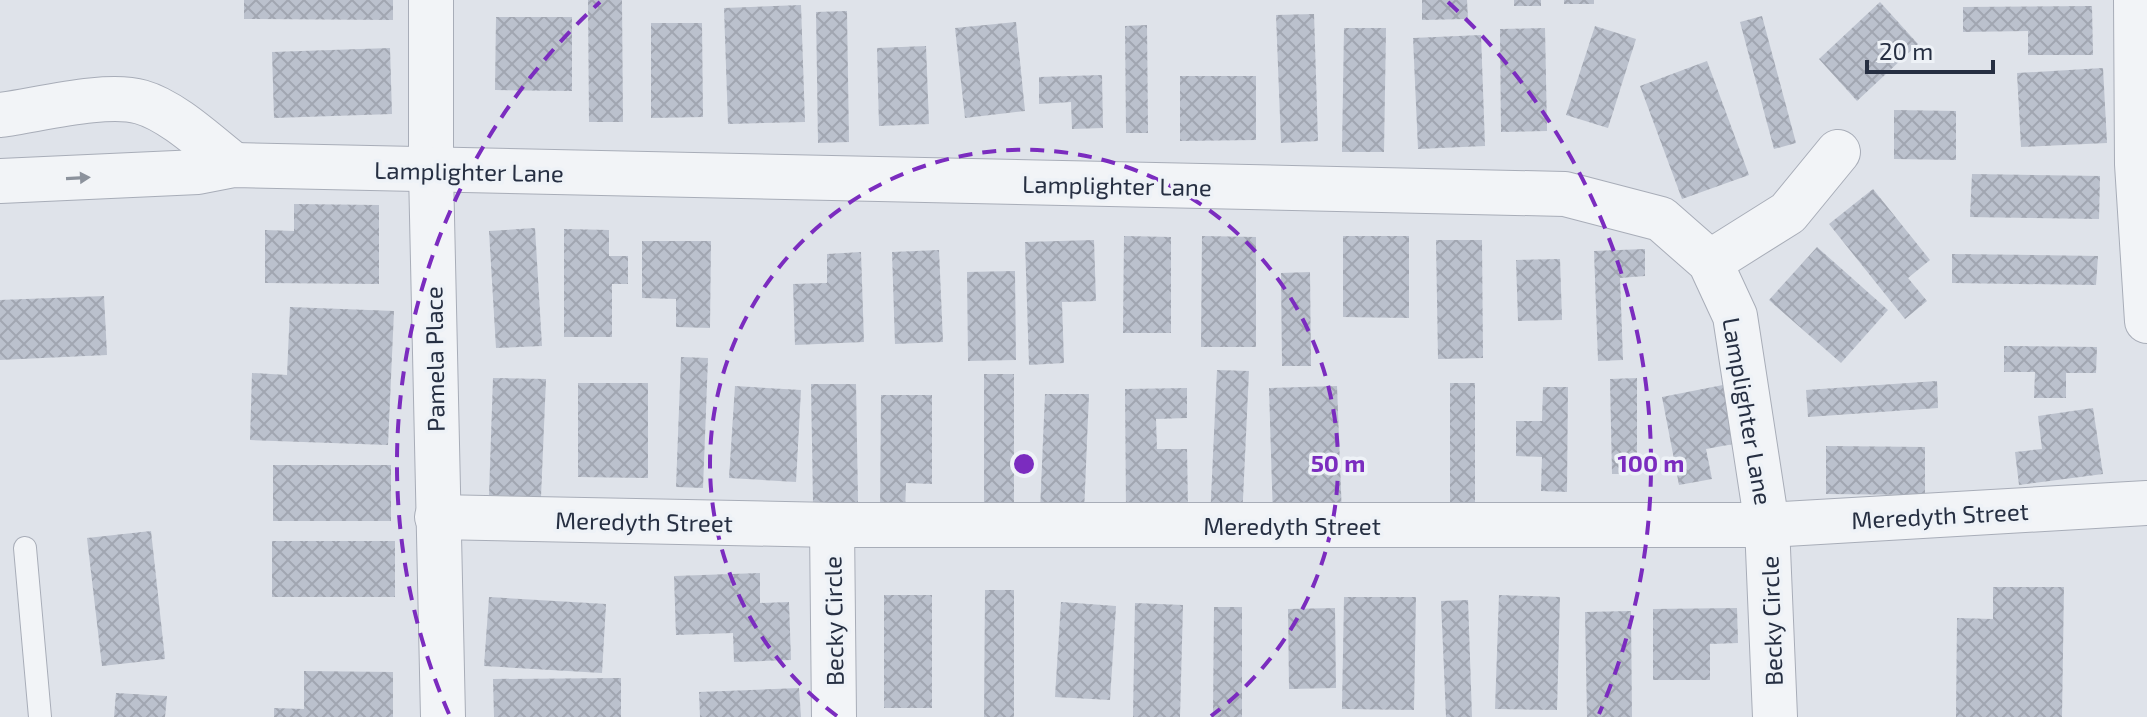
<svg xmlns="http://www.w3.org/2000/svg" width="2147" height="717" font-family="'Exo 2',sans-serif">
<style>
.building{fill:url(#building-cross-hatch)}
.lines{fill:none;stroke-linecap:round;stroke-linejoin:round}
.service-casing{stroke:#a8adb8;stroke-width:24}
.minor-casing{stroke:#a8adb8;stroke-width:46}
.service{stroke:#f2f4f7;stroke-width:22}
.minor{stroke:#f2f4f7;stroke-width:44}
.oneway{fill:#8c929c}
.ring{fill:none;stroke:#7b2cbf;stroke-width:4;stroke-dasharray:14 10}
.labels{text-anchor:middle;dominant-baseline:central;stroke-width:7;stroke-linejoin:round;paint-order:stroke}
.street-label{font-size:24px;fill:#262f42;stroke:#eef2f7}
.centre{fill:#7b2cbf;stroke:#eef2f7;stroke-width:4}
.ring-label{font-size:24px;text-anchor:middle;font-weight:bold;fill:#7b2cbf;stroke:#eef2f7;stroke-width:7;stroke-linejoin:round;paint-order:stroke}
</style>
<defs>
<pattern id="building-cross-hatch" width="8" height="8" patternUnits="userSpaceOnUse" patternTransform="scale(2)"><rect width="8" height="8" fill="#bbc1cd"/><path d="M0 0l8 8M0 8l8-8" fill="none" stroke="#a1a6b1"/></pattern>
</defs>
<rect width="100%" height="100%" fill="#dfe3ea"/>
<g class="building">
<polygon points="244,0 393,0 393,20 244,19"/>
<polygon points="588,0 622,0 623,122 589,122"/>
<polygon points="1422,0 1467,0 1468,19 1422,20"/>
<rect x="1514" y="0" width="27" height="6"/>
<rect x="1564" y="0" width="30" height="4"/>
<polygon points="1880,2 1918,44 1857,101 1819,59"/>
<polygon points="801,5 805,122 728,124 724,8"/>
<polygon points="2092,6 2093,55 2028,55 2028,31 1963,32 1963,7"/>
<polygon points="847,11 849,142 818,143 816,12"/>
<polygon points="1314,14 1318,141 1281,143 1276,15"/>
<polygon points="1762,16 1796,143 1774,149 1740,22"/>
<polygon points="496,17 572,17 572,91 495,90"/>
<polygon points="1016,22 1025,111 965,118 955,28"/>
<polygon points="651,23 702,23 703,117 651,118"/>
<polygon points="1147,25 1148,133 1126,133 1125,26"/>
<polygon points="1595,26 1636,39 1608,128 1566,115"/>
<polygon points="1344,28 1386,28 1384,152 1342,152"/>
<polygon points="1545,28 1547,131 1501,132 1500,29"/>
<polygon points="1481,35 1485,146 1418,149 1413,38"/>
<polygon points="926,46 929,124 879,126 877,48"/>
<polygon points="390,48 392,114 274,118 272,52"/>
<polygon points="1707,61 1749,175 1682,199 1640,86"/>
<polygon points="2103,68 2107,143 2021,147 2017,73"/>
<polygon points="1102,75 1103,128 1072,129 1071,102 1039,104 1039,77"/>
<polygon points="1180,76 1256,76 1256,140 1180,141"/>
<polygon points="1894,110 1956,111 1956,160 1894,159"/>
<polygon points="1972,174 2100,176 2099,219 1970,217"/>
<polygon points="1873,189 1930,260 1908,278 1927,301 1905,319 1829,224"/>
<polygon points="294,204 379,205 379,284 265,283 265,230 294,231"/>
<polygon points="535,228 542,346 496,348 489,231"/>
<polygon points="564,229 609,230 609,256 628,256 628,284 612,284 612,337 564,337"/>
<polygon points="1124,236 1171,237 1171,333 1123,333"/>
<polygon points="1202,236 1256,237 1256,347 1201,347"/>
<polygon points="1343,236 1409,236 1409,318 1343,317"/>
<polygon points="1094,240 1096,301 1062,302 1064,363 1029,365 1025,242"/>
<polygon points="1436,240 1482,240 1483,358 1438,359"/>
<polygon points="642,241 711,241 710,328 676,327 676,299 642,298"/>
<polygon points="1817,247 1888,310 1841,363 1769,300"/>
<polygon points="1645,249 1645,276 1620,278 1623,360 1598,361 1594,251"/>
<polygon points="939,250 943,342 895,344 892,252"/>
<polygon points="861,252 864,342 795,345 793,284 827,283 827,254"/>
<polygon points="1952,254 2098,256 2096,285 1952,283"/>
<polygon points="1560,259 1562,320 1518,321 1516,260"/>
<polygon points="1015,271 1016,360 968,361 967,272"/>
<polygon points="1310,272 1311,366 1282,366 1281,273"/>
<polygon points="104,296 107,355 0,360 0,300"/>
<polygon points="290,307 394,311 388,445 250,440 252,373 287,375"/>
<polygon points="2004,346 2097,347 2096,373 2066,373 2066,398 2034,398 2035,372 2004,372"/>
<polygon points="681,357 708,358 703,488 676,487"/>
<polygon points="1217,370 1249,371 1242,520 1210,519"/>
<rect x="984" y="374" width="30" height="132"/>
<polygon points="493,378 546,379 541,497 489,495"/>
<polygon points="1637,378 1637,474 1612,474 1610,379"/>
<polygon points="1937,381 1938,408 1808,417 1806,390"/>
<polygon points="578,383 648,383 648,478 578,477"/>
<polygon points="1450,383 1475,383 1475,516 1450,515"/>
<polygon points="811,384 856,384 858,502 813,503"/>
<polygon points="1728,384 1739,443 1706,449 1712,479 1679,485 1662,397"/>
<polygon points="735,386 801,390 796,482 729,478"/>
<polygon points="1337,386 1342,516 1273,519 1269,388"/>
<polygon points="1543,387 1568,387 1567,492 1541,491 1542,457 1516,456 1516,421 1542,421"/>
<polygon points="1187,388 1187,418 1156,419 1157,449 1187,449 1188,510 1126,510 1125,389"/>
<polygon points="1045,394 1089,394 1084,513 1040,511"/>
<polygon points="881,395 932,395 932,484 906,483 905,513 880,512"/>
<polygon points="2093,408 2103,474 2019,485 2015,452 2042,449 2038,416"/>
<polygon points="1826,446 1925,447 1925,495 1826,494"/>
<rect x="273" y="465" width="118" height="56"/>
<polygon points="151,531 165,659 102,666 87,538"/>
<rect x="272" y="541" width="123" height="56"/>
<polygon points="760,573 760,603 789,602 791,660 734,662 733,633 676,635 674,576"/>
<polygon points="1993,587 2064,587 2062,717 1956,717 1957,618 1993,619"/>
<polygon points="985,590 1014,590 1014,717 984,717"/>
<rect x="884" y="595" width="48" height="113"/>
<polygon points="1499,595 1560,597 1557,710 1495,709"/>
<polygon points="489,597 606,604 602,673 484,666"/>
<polygon points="1344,597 1416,597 1414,710 1342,709"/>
<polygon points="1468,600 1472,717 1446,717 1441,601"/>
<polygon points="1061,602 1116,606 1110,700 1055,697"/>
<polygon points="1135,603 1183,605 1180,717 1133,717"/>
<polygon points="1214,607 1242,607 1242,717 1213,717"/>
<polygon points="1335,608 1336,688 1289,689 1288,609"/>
<polygon points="1737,608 1738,643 1710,644 1710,680 1653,680 1653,609"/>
<polygon points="1631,611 1632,717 1587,717 1585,612"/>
<polygon points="304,671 393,672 393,717 274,717 274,708 304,709"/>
<polygon points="621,678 621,717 494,717 493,679"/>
<polygon points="799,688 801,717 700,717 699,692"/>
<polygon points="116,693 167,696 165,717 114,717"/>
</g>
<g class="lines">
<g class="service-casing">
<polyline id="service" points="25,548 40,717"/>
</g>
<g class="minor-casing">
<g id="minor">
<polyline points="431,0 431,171 443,717"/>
<polyline points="2136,0 2137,164 2147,321"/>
<path d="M0 115C38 110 106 92 141 102 173 111 208 145 234 165"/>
<polyline points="0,181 198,172 234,165 1565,194 1661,219 1710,262 1735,316 1767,525 1775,717"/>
<polyline points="1710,262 1788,213 1838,152"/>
<polyline points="437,517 832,525 1767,525 2147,503"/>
<polyline points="832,525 834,717"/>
</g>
</g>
<use href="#service" class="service"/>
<use href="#minor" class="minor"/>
</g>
<defs><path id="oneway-solid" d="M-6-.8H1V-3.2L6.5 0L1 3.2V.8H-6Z" transform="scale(2)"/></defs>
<use class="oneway" href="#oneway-solid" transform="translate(78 178) rotate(-3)"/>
<g class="ring">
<path d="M837 716A314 314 0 1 1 1211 716"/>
<path d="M449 714A627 627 0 0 1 600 2M1448 2A627 627 0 0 1 1599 714"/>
</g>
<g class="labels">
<g class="street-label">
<text transform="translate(469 171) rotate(1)">Lamplighter Lane</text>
<text transform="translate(1117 185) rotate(1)">Lamplighter Lane</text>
<text transform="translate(434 359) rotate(-91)">Pamela Place</text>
<text transform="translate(1748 411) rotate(80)">Lamplighter Lane</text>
<text transform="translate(1940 515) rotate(-3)">Meredyth Street</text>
<text transform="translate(644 521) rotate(1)">Meredyth Street</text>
<text x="1292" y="525">Meredyth Street</text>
<text transform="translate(833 621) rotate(-91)">Becky Circle</text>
<text transform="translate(1771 621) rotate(-92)">Becky Circle</text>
</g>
</g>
<circle cx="1024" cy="464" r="12" class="centre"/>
<g class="ring-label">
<text x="1338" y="472">50 m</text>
<text x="1651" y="472">100 m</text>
</g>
<path d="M1867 60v12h126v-12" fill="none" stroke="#262f42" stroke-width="4"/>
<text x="1879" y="60" font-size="24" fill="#262f42" stroke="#eef2f7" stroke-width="6" paint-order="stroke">20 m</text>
</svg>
